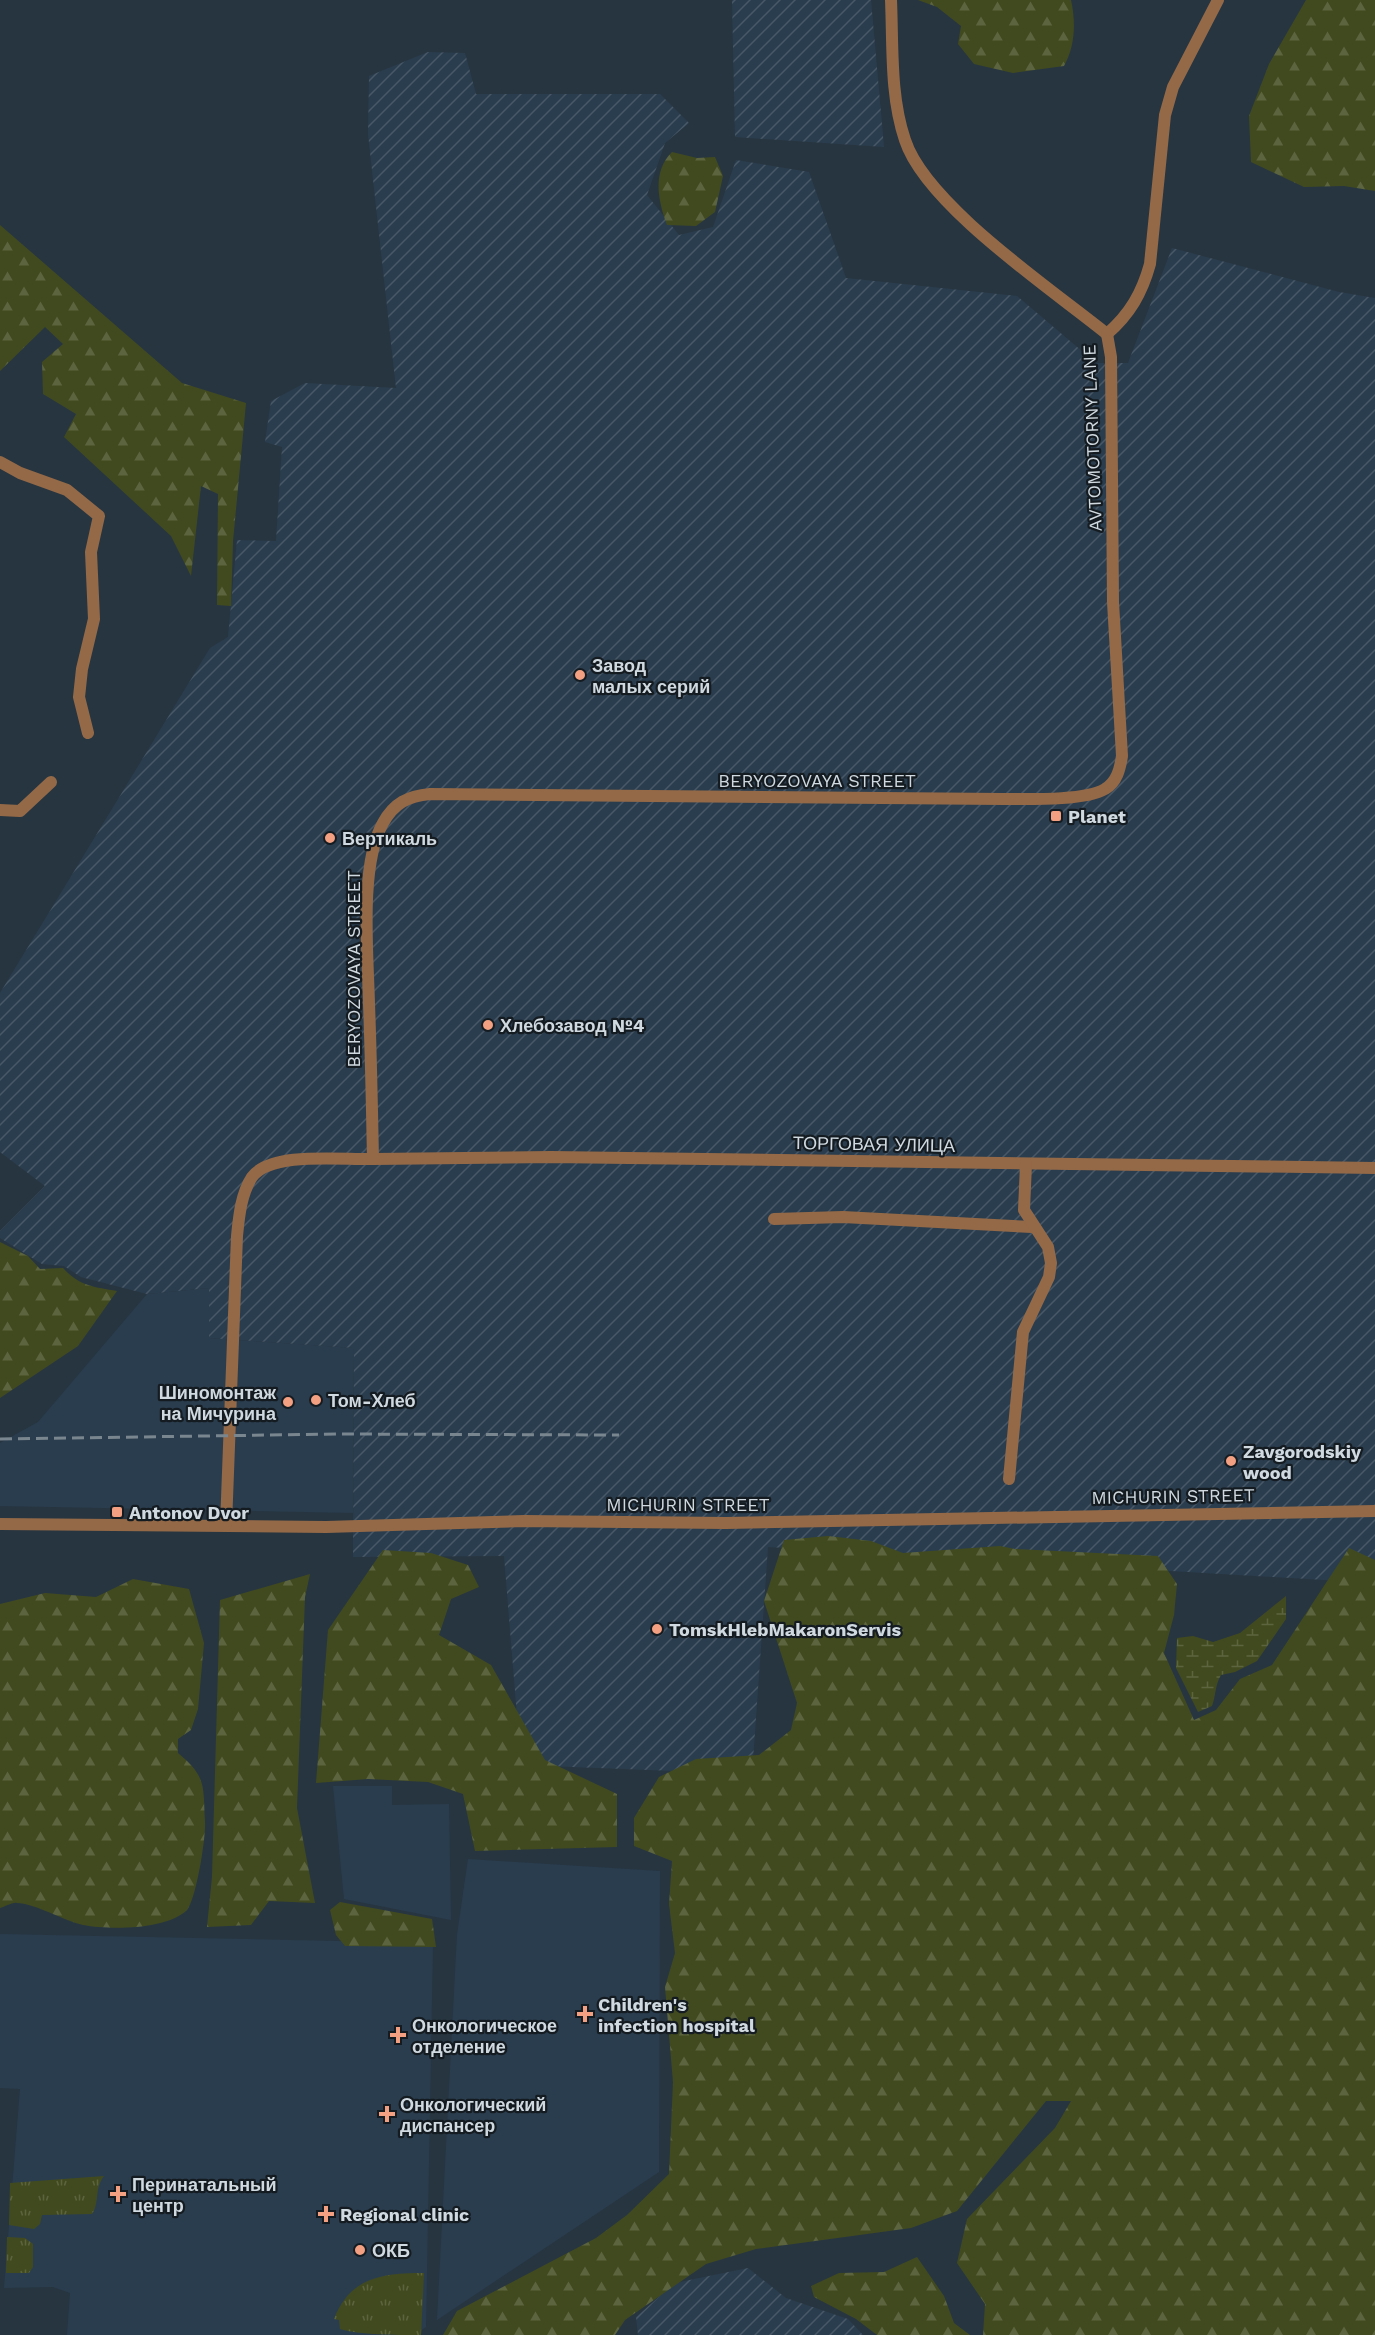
<svg xmlns="http://www.w3.org/2000/svg" width="1375" height="2335" font-family="'Work Sans',sans-serif">
<style>
.built{fill:#2a3d4e}
.industrial{fill:url(#industrial-furrows)}
.grass{fill:url(#grass-tufts)}
.forest{fill:url(#forest-firs)}
.wetland{fill:url(#wetland-marsh)}
.lines{fill:none;stroke-linecap:round;stroke-linejoin:round}
.minor{stroke:#946947;stroke-width:12}
.rail{stroke:#7a868f;stroke-width:3;stroke-dasharray:12 6;stroke-linecap:butt}
.poi-dot{fill:#f3a082;stroke:#151c21;stroke-width:2}
.labels{text-anchor:middle;dominant-baseline:central;stroke-width:4.5;stroke-linejoin:round;paint-order:stroke}
.street-label{font-size:18px;fill:#d0d9e0;stroke:#151c21}
.poi-label{font-size:18px;font-weight:bold;fill:#d0d9e0;stroke:#151c21;text-anchor:start}
</style>
<defs>
<pattern id="industrial-furrows" width="10" height="10" patternUnits="userSpaceOnUse" patternTransform="scale(1.5)"><rect width="10" height="10" fill="#2a3d4e"/><path d="M-1 1l2-2M0 10L10 0M9 11l2-2" fill="none" stroke="#485867"/></pattern>
<pattern id="grass-tufts" width="24" height="20" patternUnits="userSpaceOnUse" patternTransform="scale(1.5)"><rect width="24" height="20" fill="#414a1e"/><path d="M3 7l-1-3M5 7V3M7 7l1-3M15 17l-1-3M17 17v-4M19 17l1-3" fill="none" stroke="#5b643e"/></pattern>
<pattern id="forest-firs" width="22" height="20" patternUnits="userSpaceOnUse" patternTransform="scale(1.5)"><rect width="22" height="20" fill="#414a1e"/><path d="M5 1l3.5 6h-7zM16 11l3.5 6h-7z" fill="#5b643e"/></pattern>
<pattern id="wetland-marsh" width="20" height="14" patternUnits="userSpaceOnUse" patternTransform="scale(1.5)"><rect width="20" height="14" fill="#414a1e"/><path d="M1 5h8M5 5V1M11 12h8M15 12V8" fill="none" stroke="#5b643e"/></pattern>
</defs>
<rect width="100%" height="100%" fill="#273540"/>
<g class="built">
<polygon points="209,1288 210,1338 354,1348 353,1513 0,1506 0,1443 38,1422 147,1294"/>
<polygon points="333,1786 392,1786 392,1805 449,1804 451,1920 344,1899"/>
<polygon points="468,1859 660,1871 659,2172 437,2320 457,1935"/>
<polygon points="0,1934 433,1943 426,2327 414,2335 67,2335 70,2293 53,2287 4,2288 20,2089 0,2088"/>
</g>
<g class="industrial">
<polygon points="732,0 871,0 884,147 735,137"/>
<polygon points="428,52 465,53 476,94 660,94 689,123 665,143 647,195 679,235 713,227 736,160 809,172 846,278 1017,296 1096,363 1128,363 1172,248 1339,292 1375,298 1375,1583 768,1547 752,1774 521,1765 504,1556 353,1557 354,1348 209,1338 209,1288 147,1294 81,1277 64,1266 42,1264 0,1238 0,1231 45,1186 0,1152 0,993 210,648 228,637 237,540 276,541 282,447 265,442 271,401 305,383 396,388 368,134 369,76"/>
<polygon points="748,2268 786,2298 848,2319 863,2335 638,2335 636,2317 675,2283"/>
</g>
<g class="grass">
<path d="M104 2176C94 2188 100 2203 92 2214L42 2215 40 2224 34 2229 9 2225 10 2183Z"/>
<polygon points="7,2237 25,2238 33,2244 33,2267 29,2273 6,2273"/>
<path d="M424 2273 421 2335C396 2335 359 2335 340 2329L339 2320 334 2319C350 2277 383 2273 424 2273Z"/>
</g>
<g class="forest">
<path d="M918 0H1071C1076 23 1075 46 1064 66L1013 73 974 64 958 44 961 26 937 7Z"/>
<polygon points="1306,0 1375,0 1375,191 1344,186 1304,187 1251,162 1249,116 1269,64"/>
<path d="M672 152 697 158 715 157 723 176 715 212 696 226 667 225C658 200 652 172 672 152Z"/>
<polygon points="0,225 182,383 246,403 233,541 231,606 217,605 218,494 201,486 191,576 171,536 64,437 76,414 43,394 42,362 63,344 45,327 0,371"/>
<path d="M0 1242 28 1256 40 1269 63 1268C79 1286 94 1287 117 1291L78 1346 0 1398Z"/>
<polygon points="828,1536 871,1541 903,1553 1000,1546 1015,1549 1158,1556 1177,1584 1174,1615 1164,1653 1194,1720 1216,1710 1240,1679 1272,1665 1349,1548 1375,1560 1375,2335 983,2335 985,2304 957,2263 967,2219 1055,2128 1071,2101 1046,2101 957,2211 911,2228 756,2249 706,2264 625,2320 615,2335 443,2335 457,2311 596,2238 627,2215 669,2174 673,2082 665,1987 675,1953 669,1904 672,1861 634,1846 634,1818 659,1777 696,1759 759,1755 791,1730 797,1703 764,1601 784,1540"/>
<polygon points="383,1550 431,1553 468,1565 479,1587 451,1599 439,1635 491,1665 545,1760 617,1794 617,1847 475,1851 463,1794 428,1782 368,1779 316,1783 328,1630"/>
<polygon points="310,1574 305,1597 297,1808 315,1903 269,1901 251,1925 207,1927 212,1877 220,1600"/>
<path d="M133 1579 189 1589 204 1643 198 1709 191 1730 178 1739V1753C207 1777 203 1786 205 1822 206 1837 196 1902 186 1911 164 1930 110 1930 83 1925 65 1921 34 1903 17 1903 12 1902 5 1907 0 1908V1604L45 1593 96 1597Z"/>
<polygon points="340,1902 432,1919 436,1947 345,1946 336,1935 330,1910"/>
<polygon points="917,2257 944,2296 954,2323 970,2335 877,2335 856,2319 814,2297 811,2286 839,2273 884,2272"/>
</g>
<path class="wetland" d="M1286 1596V1619L1257 1661 1235 1672 1221 1675C1215 1685 1216 1695 1212 1706L1198 1712 1176 1668 1177 1638 1193 1636 1213 1642 1240 1633Z"/>
<g class="lines">
<g class="minor">
<path d="M891 0C893 46 890 96 905 140 926 205 1053 290 1107 334"/>
<path d="M1107 334C1130 314 1142 293 1150 264L1165 115 1173 87 1218 0"/>
<polyline points="0,462 20,473 67,490 99,516 91,552 94,619 82,669 79,697 88,733"/>
<polyline points="0,810 20,811 51,782"/>
<polyline points="373,1159 551,1157 1375,1168"/>
<polyline points="774,1219 843,1217 1032,1227"/>
<polyline points="1009,1479 1023,1332 1049,1277 1051,1263 1048,1247 1024,1210 1026,1164"/>
<polyline points="0,1524 326,1527 524,1521 726,1523 1375,1511"/>
<path d="M226 1525 237 1236C239 1216 241 1194 252 1177 271 1151 343 1160 373 1159 372 1108 371 1056 369 1004 368 956 359 865 383 823 394 803 408 796 430 794L1002 799C1025 799 1086 801 1105 789 1117 782 1120 769 1122 756L1113 602 1111 357 1107 334"/>
</g>
<polyline class="rail" points="0,1439 340,1434 619,1435"/>
</g>
<g class="poi-dot">
<circle cx="580" cy="675" r="6"/>
<rect x="1050" y="810" width="12" height="12" rx="3"/>
<circle cx="330" cy="838" r="6"/>
<circle cx="488" cy="1025" r="6"/>
<circle cx="316" cy="1400" r="6"/>
<circle cx="288" cy="1402" r="6"/>
<circle cx="1231" cy="1461" r="6"/>
<rect x="111" y="1506" width="12" height="12" rx="3"/>
<circle cx="657" cy="1629" r="6"/>
<path d="M582 2005h6v6h6v6h-6v6h-6v-6h-6v-6h6z"/>
<path d="M395 2026h6v6h6v6h-6v6h-6v-6h-6v-6h6z"/>
<path d="M384 2105h6v6h6v6h-6v6h-6v-6h-6v-6h6z"/>
<path d="M115 2185h6v6h6v6h-6v6h-6v-6h-6v-6h6z"/>
<path d="M323 2205h6v6h6v6h-6v6h-6v-6h-6v-6h6z"/>
<circle cx="360" cy="2250" r="6"/>
</g>
<g class="labels">
<g class="street-label">
<text transform="translate(1092 438) rotate(-92)">AVTOMOTORNY LANE</text>
<text x="817" y="780">BERYOZOVAYA STREET</text>
<text transform="translate(353 969) rotate(-90)">BERYOZOVAYA STREET</text>
<text transform="translate(874 1144) rotate(1)">ТОРГОВАЯ УЛИЦА</text>
<text transform="translate(1173 1496) rotate(-1)">MICHURIN STREET</text>
<text x="688" y="1504">MICHURIN STREET</text>
</g>
<g class="poi-label">
<text x="592" y="665">Завод<tspan x="592" dy="21">малых серий</tspan></text>
<text x="1068" y="816">Planet</text>
<text x="342" y="838">Вертикаль</text>
<text x="500" y="1025">Хлебозавод №4</text>
<text x="276" y="1392" text-anchor="end">Шиномонтаж<tspan x="276" dy="21">на Мичурина</tspan></text>
<text x="328" y="1400">Том-Хлеб</text>
<text x="1243" y="1451">Zavgorodskiy<tspan x="1243" dy="21">wood</tspan></text>
<text x="129" y="1512">Antonov Dvor</text>
<text x="669" y="1629">TomskHlebMakaronServis</text>
<text x="598" y="2004">Children's<tspan x="598" dy="21">infection hospital</tspan></text>
<text x="412" y="2025">Онкологическое<tspan x="412" dy="21">отделение</tspan></text>
<text x="400" y="2104">Онкологический<tspan x="400" dy="21">диспансер</tspan></text>
<text x="132" y="2184">Перинатальный<tspan x="132" dy="21">центр</tspan></text>
<text x="340" y="2214">Regional clinic</text>
<text x="372" y="2250">ОКБ</text>
</g>
</g>
</svg>
